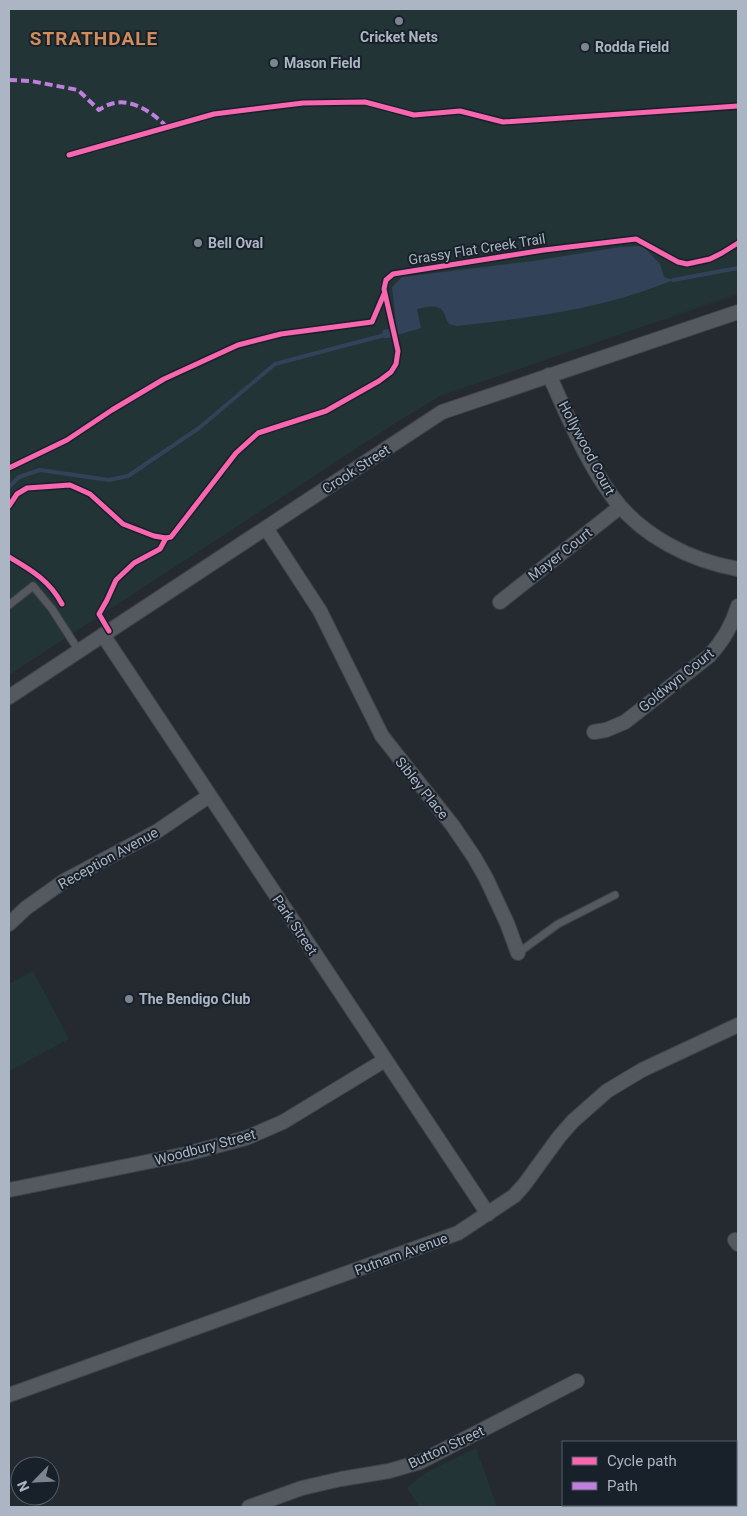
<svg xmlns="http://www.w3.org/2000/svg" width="747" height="1516" font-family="Roboto,sans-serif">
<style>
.green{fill:#223436}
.water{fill:#324259}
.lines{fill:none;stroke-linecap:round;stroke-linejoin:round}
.stream{stroke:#324259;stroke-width:4}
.lane-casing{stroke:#404449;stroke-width:9}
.street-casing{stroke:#404449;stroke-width:16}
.lane{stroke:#54585f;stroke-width:7}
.street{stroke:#54585f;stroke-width:14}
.quiet{stroke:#c07fdc;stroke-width:4;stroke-dasharray:8 4;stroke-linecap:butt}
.cycleway-casing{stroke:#18202a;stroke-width:8}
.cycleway{stroke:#f766af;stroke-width:5}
.poi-dot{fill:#7c8490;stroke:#18202a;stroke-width:2}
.labels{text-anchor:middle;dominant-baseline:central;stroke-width:4;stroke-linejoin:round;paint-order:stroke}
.poi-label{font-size:14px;font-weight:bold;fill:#acb5c3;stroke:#18202a;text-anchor:start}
.street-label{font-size:14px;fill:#acb5c3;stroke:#18202a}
.district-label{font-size:19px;font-weight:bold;letter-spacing:1px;fill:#d08c5a;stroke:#18202a}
</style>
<rect width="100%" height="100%" fill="#242a30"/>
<g class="green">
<polygon points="9,9 738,9 738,294 440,396 397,422 9,675"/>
<polygon points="33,971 69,1039 9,1071 9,984"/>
<polygon points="476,1448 497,1507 420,1507 407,1488 424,1474"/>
</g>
<path class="water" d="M640 246 646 249 660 264 664 277 673 280C604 309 530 318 457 326L449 324C446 320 446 317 444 313 439 303 425 307 417 309L421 328 388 338H384L381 336 383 330 394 328 396 325 392 287 402 277 533 261 620 247Z"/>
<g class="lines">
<g class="stream">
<polyline points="673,280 738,268"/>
<polyline points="9,487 19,477 40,470 109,480 128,476 199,428 275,364 381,336"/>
</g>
<g class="lane-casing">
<g id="lane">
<polyline points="9,605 33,586 52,609 79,651"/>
<polyline points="518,953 558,924 615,895"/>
</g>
</g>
<g class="street-casing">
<g id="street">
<path d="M549 375C568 416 585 460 612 496 641 536 691 561 738 569"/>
<polyline points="266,528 320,611 382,736 453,826 474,857 486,878 507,923 518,953"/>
<polyline points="500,602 620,507"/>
<polyline points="103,635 488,1214"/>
<polyline points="9,697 442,412 738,312"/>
<path d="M594 732 606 730 625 722 709 656C723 641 732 626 738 606"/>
<polyline points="9,924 26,908 64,881 156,832 209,796"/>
<polyline points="9,1190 186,1154 246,1138 283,1122 385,1060"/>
<polyline points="735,1240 738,1244"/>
<polyline points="9,1395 458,1233 514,1196 524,1185 559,1137 573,1121 607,1091 642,1070 738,1025"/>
<polyline points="736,1499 738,1497"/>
<polyline points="249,1507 302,1488 341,1479 389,1471 420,1462 577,1381"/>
<polyline points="720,1507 725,1505"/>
</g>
</g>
<use href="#lane" class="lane"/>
<use href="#street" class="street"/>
<path class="quiet" d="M9 80 31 81 78 90 99 110C123 92 149 109 167 127"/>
<g class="cycleway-casing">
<g id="cycleway">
<polyline points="69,155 214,114 303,103 365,102 414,115 460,111 503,122 738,106"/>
<polyline points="9,468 67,440 112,410 164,379 238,345 281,334 372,322 384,294"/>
<polyline points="9,506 17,494 27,488 70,485 90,494 123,524 154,536 166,538 171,537 236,453 258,433 326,411 379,381 391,372 396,364 398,351 384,289 386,280 393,274 544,250 636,239 678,262 687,264 710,259 722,253 738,243"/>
<path d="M9 557C31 570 49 580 62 604"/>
<polyline points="109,631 99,614 107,600 116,580 134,563 160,549 166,538"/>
</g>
</g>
<use href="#cycleway" class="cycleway"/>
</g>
<g class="poi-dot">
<circle cx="399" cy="21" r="5"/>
<circle cx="585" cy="47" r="5"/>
<circle cx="274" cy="63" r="5"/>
<circle cx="198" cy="243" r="5"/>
<circle cx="129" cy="999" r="5"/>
</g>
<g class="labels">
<g class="poi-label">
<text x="399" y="37" text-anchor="middle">Cricket Nets</text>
<text x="595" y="47">Rodda Field</text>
<text x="284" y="63">Mason Field</text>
<text x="208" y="243">Bell Oval</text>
<text x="139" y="999">The Bendigo Club</text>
</g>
<g class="street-label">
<text transform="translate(477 249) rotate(-9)">Grassy Flat Creek Trail</text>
<text transform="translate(587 448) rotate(62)">Hollywood Court</text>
<text transform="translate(356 469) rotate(-33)">Crook Street</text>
<text transform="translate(560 554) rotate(-38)">Mayer Court</text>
<text transform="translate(676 680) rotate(-39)">Goldwyn Court</text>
<text transform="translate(422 788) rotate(51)">Sibley Place</text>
<text transform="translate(108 858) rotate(-29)">Reception Avenue</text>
<text transform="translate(295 925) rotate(56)">Park Street</text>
<text transform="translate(205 1147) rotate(-15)">Woodbury Street</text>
<text transform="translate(401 1254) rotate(-20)">Putnam Avenue</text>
<text transform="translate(446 1447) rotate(-25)">Button Street</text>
</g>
<g class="district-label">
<text x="94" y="38">STRATHDALE</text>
</g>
</g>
<rect width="747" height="1516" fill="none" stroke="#acb5c3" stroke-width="20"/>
<rect x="562" y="1441" width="175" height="65" fill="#18202a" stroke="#535c67"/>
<rect x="572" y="1457" width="25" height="8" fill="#f766af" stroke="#535c67"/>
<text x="607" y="1466" font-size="15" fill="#acb5c3">Cycle path</text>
<rect x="572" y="1482" width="25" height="8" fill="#c07fdc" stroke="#535c67"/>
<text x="607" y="1491" font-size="15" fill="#acb5c3">Path</text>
<g transform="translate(35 1481) rotate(246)"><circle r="24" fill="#18202a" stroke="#535c67"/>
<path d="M0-4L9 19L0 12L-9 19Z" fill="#7c8490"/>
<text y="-8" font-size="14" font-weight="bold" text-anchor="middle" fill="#acb5c3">N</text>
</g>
</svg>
